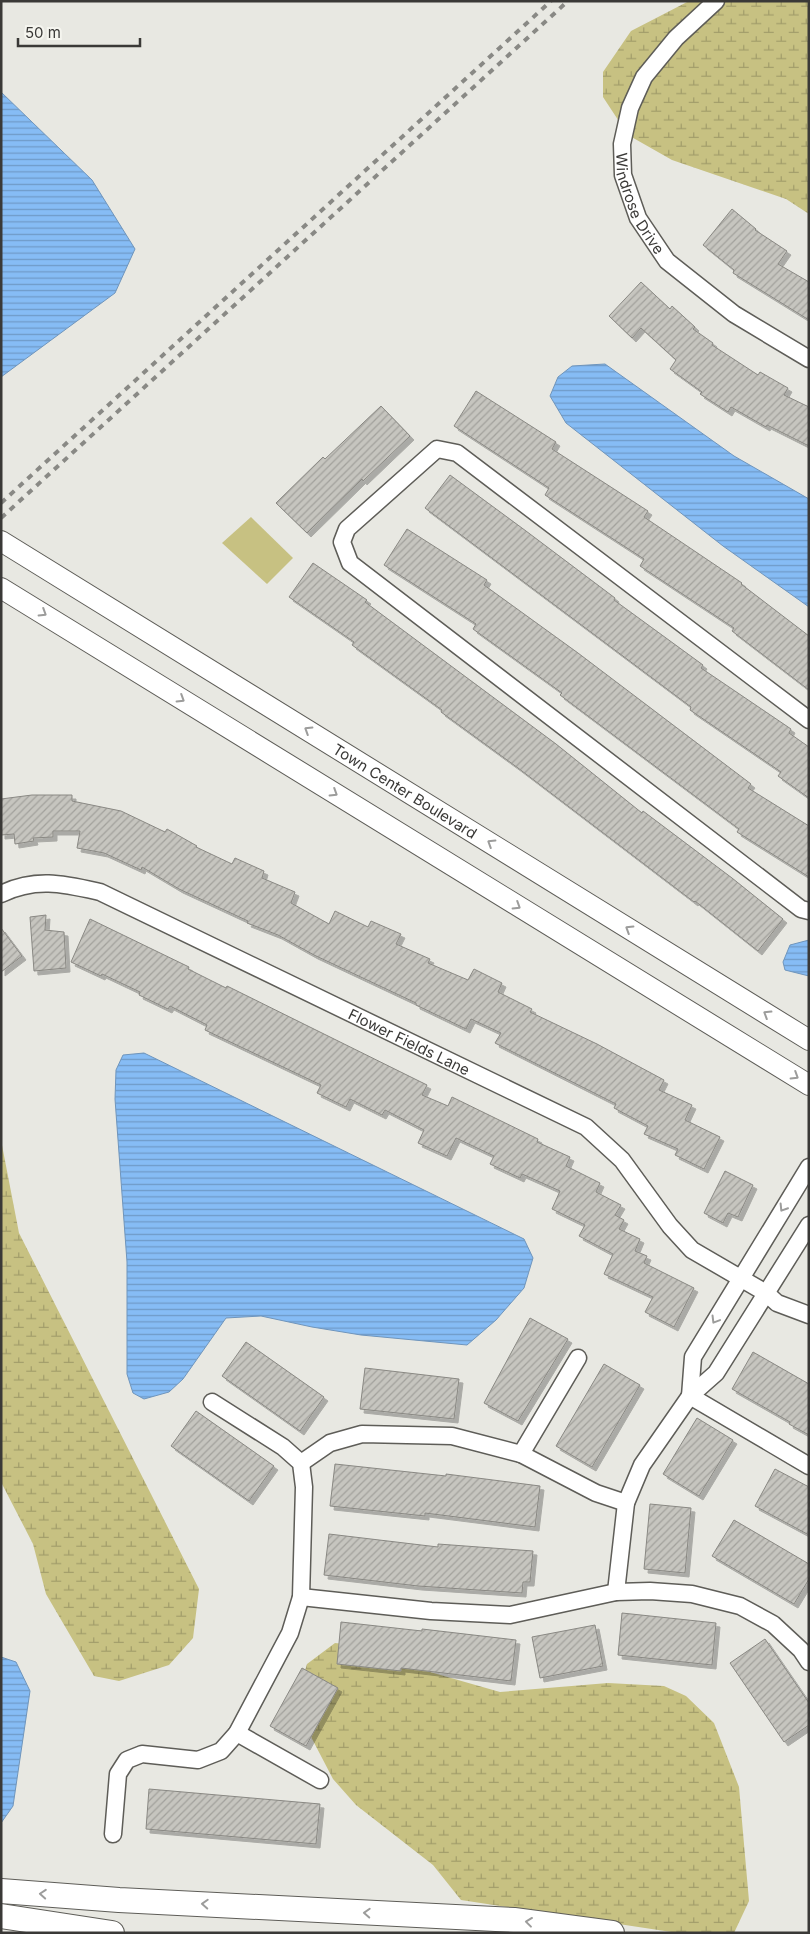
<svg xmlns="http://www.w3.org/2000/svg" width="810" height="1934" font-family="Inter,sans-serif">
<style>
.green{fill:#c7c182}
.wetland{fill:url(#wetland-marsh)}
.water{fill:url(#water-rules);stroke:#6f95bc}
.building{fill:url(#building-hatch);stroke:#898883;filter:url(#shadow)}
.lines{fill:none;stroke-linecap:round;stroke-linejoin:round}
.minor-casing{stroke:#5e5d58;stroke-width:19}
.major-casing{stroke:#5e5d58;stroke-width:22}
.highway-casing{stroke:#5e5d58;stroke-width:26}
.minor{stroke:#fff;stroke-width:16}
.major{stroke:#fff;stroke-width:20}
.highway{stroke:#fff;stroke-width:24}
.rail{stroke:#898985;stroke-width:4;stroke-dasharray:6 6;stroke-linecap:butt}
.oneway{stroke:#9c9c9b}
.labels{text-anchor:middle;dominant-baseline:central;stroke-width:4.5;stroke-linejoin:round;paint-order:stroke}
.street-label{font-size:15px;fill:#3a3937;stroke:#f5f5ef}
</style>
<defs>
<pattern id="wetland-marsh" width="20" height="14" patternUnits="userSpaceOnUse" patternTransform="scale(1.25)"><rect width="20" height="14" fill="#c7c182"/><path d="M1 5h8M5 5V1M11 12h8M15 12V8" fill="none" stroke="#a39e6b"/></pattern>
<pattern id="water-rules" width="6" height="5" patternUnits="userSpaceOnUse" patternTransform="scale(1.25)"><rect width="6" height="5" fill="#86bcf5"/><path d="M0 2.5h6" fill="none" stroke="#6f9ac7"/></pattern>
<pattern id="building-hatch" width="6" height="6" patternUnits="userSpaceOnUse" patternTransform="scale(1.25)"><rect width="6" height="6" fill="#c6c5bf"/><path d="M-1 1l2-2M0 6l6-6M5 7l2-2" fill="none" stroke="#a2a19c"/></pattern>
<filter id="shadow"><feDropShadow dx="4" dy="4" stdDeviation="0" flood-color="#0004"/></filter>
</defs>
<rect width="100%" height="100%" fill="#e8e8e2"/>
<polygon class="green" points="251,517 293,558 267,584 222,543"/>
<g class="wetland">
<polygon points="689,1 809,1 809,214 786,199 672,160 628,135 603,97 603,72 631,31"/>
<polygon points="1,1140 19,1233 199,1589 193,1638 169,1665 119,1681 94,1676 46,1594 33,1544 1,1482"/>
<polygon points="335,1643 372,1647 409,1666 500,1692 608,1683 664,1686 686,1696 714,1723 739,1787 749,1901 734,1933 678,1933 461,1900 433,1865 356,1805 333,1779 309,1733 298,1694 307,1664"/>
</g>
<g class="water">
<polygon points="1,92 92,180 135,249 115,293 1,377"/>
<polygon points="605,364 734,456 809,499 809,607 723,546 566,423 550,396 558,377 572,366"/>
<polygon points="809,940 809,976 785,970 783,962 790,945"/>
<polygon points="144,1053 524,1239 533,1258 524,1288 496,1320 467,1345 361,1335 312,1327 261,1316 226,1318 183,1379 169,1392 144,1399 133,1393 127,1374 127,1262 115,1099 116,1070 123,1055"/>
<polygon points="1,1657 16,1662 30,1691 13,1806 1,1823"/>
</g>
<g class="building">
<polygon points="732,209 756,229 755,230 787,251 778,264 809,282 809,320 733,273 734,270 703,245"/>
<polygon points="641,282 670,309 672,306 695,327 693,329 713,343 712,345 758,375 760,372 788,388 784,395 809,407 809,446 767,425 766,427 731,407 728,412 700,394 702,392 670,369 676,360 641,328 632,338 609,316"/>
<polygon points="476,391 556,442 552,449 648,511 644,517 742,583 741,584 809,636 809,690 732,631 734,628 640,566 644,559 545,495 549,488 454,426"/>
<polygon points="381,406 410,436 363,481 362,479 307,533 276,503 323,457 325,459"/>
<polygon points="450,475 526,531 615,598 614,600 703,665 701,668 791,729 789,733 809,747 809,798 778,776 781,772 690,710 691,707 425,508"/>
<polygon points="407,529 487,580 484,585 578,653 751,784 748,788 809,826 809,877 737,832 739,829 560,695 562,693 473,629 476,624 384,565"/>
<polygon points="313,563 367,600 365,602 556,744 642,813 643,811 732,878 783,919 758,951 695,901 694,902 518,768 441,712 442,710 352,645 354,642 289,597"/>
<polygon points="32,795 72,795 72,801 121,811 165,832 167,829 197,846 196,847 232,864 235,858 264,871 262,878 295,892 291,903 329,924 335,911 368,927 371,921 401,934 396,944 430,959 428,963 468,980 474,969 502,983 498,992 532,1009 530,1012 597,1044 664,1080 659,1090 692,1105 685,1120 720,1137 704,1169 675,1155 678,1149 644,1134 648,1126 614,1108 616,1104 495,1043 501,1033 471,1019 466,1029 416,1005 416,1003 314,955 278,935 247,923 248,921 179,889 142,867 141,870 104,853 77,848 80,831 53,831 53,837 33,838 34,841 15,844 14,834 1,835 1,799"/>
<polygon points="46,915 45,930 64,932 66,968 34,971 30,917"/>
<polygon points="90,919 189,967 188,969 226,988 227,986 427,1085 422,1095 448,1106 452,1097 538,1139 537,1142 570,1157 566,1166 600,1183 596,1192 621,1205 615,1215 624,1220 619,1229 640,1239 635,1251 647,1256 644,1263 694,1288 674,1327 645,1312 653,1297 604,1274 613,1254 579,1236 585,1225 552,1209 560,1191 522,1174 520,1178 490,1164 494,1156 456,1138 447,1156 418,1143 424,1130 385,1110 382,1115 350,1099 346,1107 317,1093 321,1085 205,1030 207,1025 170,1006 168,1009 139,995 140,992 102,974 101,976 71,962"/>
<polygon points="1,928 22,956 1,972"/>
<polygon points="725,1171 753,1185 738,1217 728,1213 723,1223 704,1213"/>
<polygon points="530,1318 568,1339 518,1421 484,1403"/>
<polygon points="246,1342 324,1397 300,1431 222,1376"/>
<polygon points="753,1352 809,1384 809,1435 789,1424 790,1422 732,1389"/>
<polygon points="604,1364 640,1385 592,1467 556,1446"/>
<polygon points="365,1368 459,1379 454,1419 360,1409"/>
<polygon points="196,1411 274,1466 249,1501 171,1446"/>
<polygon points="697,1418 733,1440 699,1496 663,1474"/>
<polygon points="335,1464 446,1476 446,1474 540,1486 535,1527 425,1513 425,1516 330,1506"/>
<polygon points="775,1469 809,1487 809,1535 755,1506"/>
<polygon points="650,1504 691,1508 685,1573 644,1569"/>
<polygon points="734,1520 809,1564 809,1579 794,1604 712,1556"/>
<polygon points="329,1534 438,1547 438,1544 533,1551 530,1582 523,1582 522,1593 418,1586 324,1575"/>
<polygon points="622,1613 716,1623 712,1665 618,1655"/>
<polygon points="341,1622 422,1631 422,1629 516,1640 511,1681 401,1668 401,1671 337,1664"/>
<polygon points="595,1625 603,1666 540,1678 532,1637"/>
<polygon points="765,1639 809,1703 809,1725 784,1742 730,1663"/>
<polygon points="302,1668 338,1688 306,1746 270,1726"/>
<polygon points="149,1789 320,1804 316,1844 146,1829"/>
</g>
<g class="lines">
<g class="minor-casing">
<g id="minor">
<path id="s1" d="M716 1 676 38 644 77 630 108 622 144 623 175 638 218 667 261 734 314 809 359"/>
<polyline points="809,720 457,453 437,449 347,529 342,542 350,563 801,909 809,911"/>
<path id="s2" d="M1 894C36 877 64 884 100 892L586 1127 622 1160 670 1226 692 1250 766 1293 777 1303 809 1315"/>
<polyline points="690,1396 693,1357 809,1167"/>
<polyline points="690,1396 809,1466"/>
<polyline points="521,1454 578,1358"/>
<polyline points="301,1463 330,1443 362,1434 452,1436 521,1454 596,1493 626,1503"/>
<polyline points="616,1592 626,1503 642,1465 690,1396 716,1373 809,1225"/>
<polyline points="301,1597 431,1611 510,1615 616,1592 650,1591 692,1594 740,1606 773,1624 801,1650 809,1662"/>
<polyline points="237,1733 320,1780"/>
<polyline points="113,1834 118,1774 127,1760 142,1754 198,1760 221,1751 237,1733 290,1633 301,1597 304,1487 301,1463 283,1447 212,1402"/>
</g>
</g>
<g class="major-casing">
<g id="major">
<path id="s3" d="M1 541 809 1040"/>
<polyline points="1,588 809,1085"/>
</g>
</g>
<g class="highway-casing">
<g id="highway">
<polyline points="1,1891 119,1900 514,1920 612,1933"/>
<polyline points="1,1916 112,1933"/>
</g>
</g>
<use href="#minor" class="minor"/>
<use href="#major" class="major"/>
<use href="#highway" class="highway"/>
<g class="rail">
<polyline points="1,503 551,1"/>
<polyline points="1,518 568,1"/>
</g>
</g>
<defs><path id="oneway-chevron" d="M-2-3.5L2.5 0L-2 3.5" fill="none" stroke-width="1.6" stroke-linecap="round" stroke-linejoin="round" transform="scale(1.25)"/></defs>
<g class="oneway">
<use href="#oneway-chevron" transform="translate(43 613) rotate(32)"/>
<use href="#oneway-chevron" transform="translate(181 699) rotate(32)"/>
<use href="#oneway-chevron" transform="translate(308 730) rotate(-148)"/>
<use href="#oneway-chevron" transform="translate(334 793) rotate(32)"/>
<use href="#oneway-chevron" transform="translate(491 843) rotate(-148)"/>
<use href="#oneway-chevron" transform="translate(517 906) rotate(32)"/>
<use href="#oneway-chevron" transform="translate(629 929) rotate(-148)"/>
<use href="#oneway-chevron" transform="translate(767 1014) rotate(-148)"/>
<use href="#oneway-chevron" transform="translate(795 1076) rotate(32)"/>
<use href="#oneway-chevron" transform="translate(783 1208) rotate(122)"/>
<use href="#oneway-chevron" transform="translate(715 1320) rotate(121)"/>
<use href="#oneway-chevron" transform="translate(43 1894) rotate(-176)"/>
<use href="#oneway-chevron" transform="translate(205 1904) rotate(-177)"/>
<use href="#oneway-chevron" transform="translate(367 1913) rotate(-177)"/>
<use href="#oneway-chevron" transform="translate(529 1922) rotate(-173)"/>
</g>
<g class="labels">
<g class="street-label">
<text stroke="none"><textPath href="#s1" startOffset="239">Windrose Drive</textPath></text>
<text stroke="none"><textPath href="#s3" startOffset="475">Town Center Boulevard</textPath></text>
<text stroke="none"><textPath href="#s2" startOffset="445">Flower Fields Lane</textPath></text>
</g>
</g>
<rect width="810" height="1934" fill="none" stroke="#3a3937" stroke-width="5"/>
<path d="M18 38v8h122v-8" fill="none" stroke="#3a3937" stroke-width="2.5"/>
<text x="25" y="38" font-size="15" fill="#3a3937" stroke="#f5f5ef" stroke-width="4" paint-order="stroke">50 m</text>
</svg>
